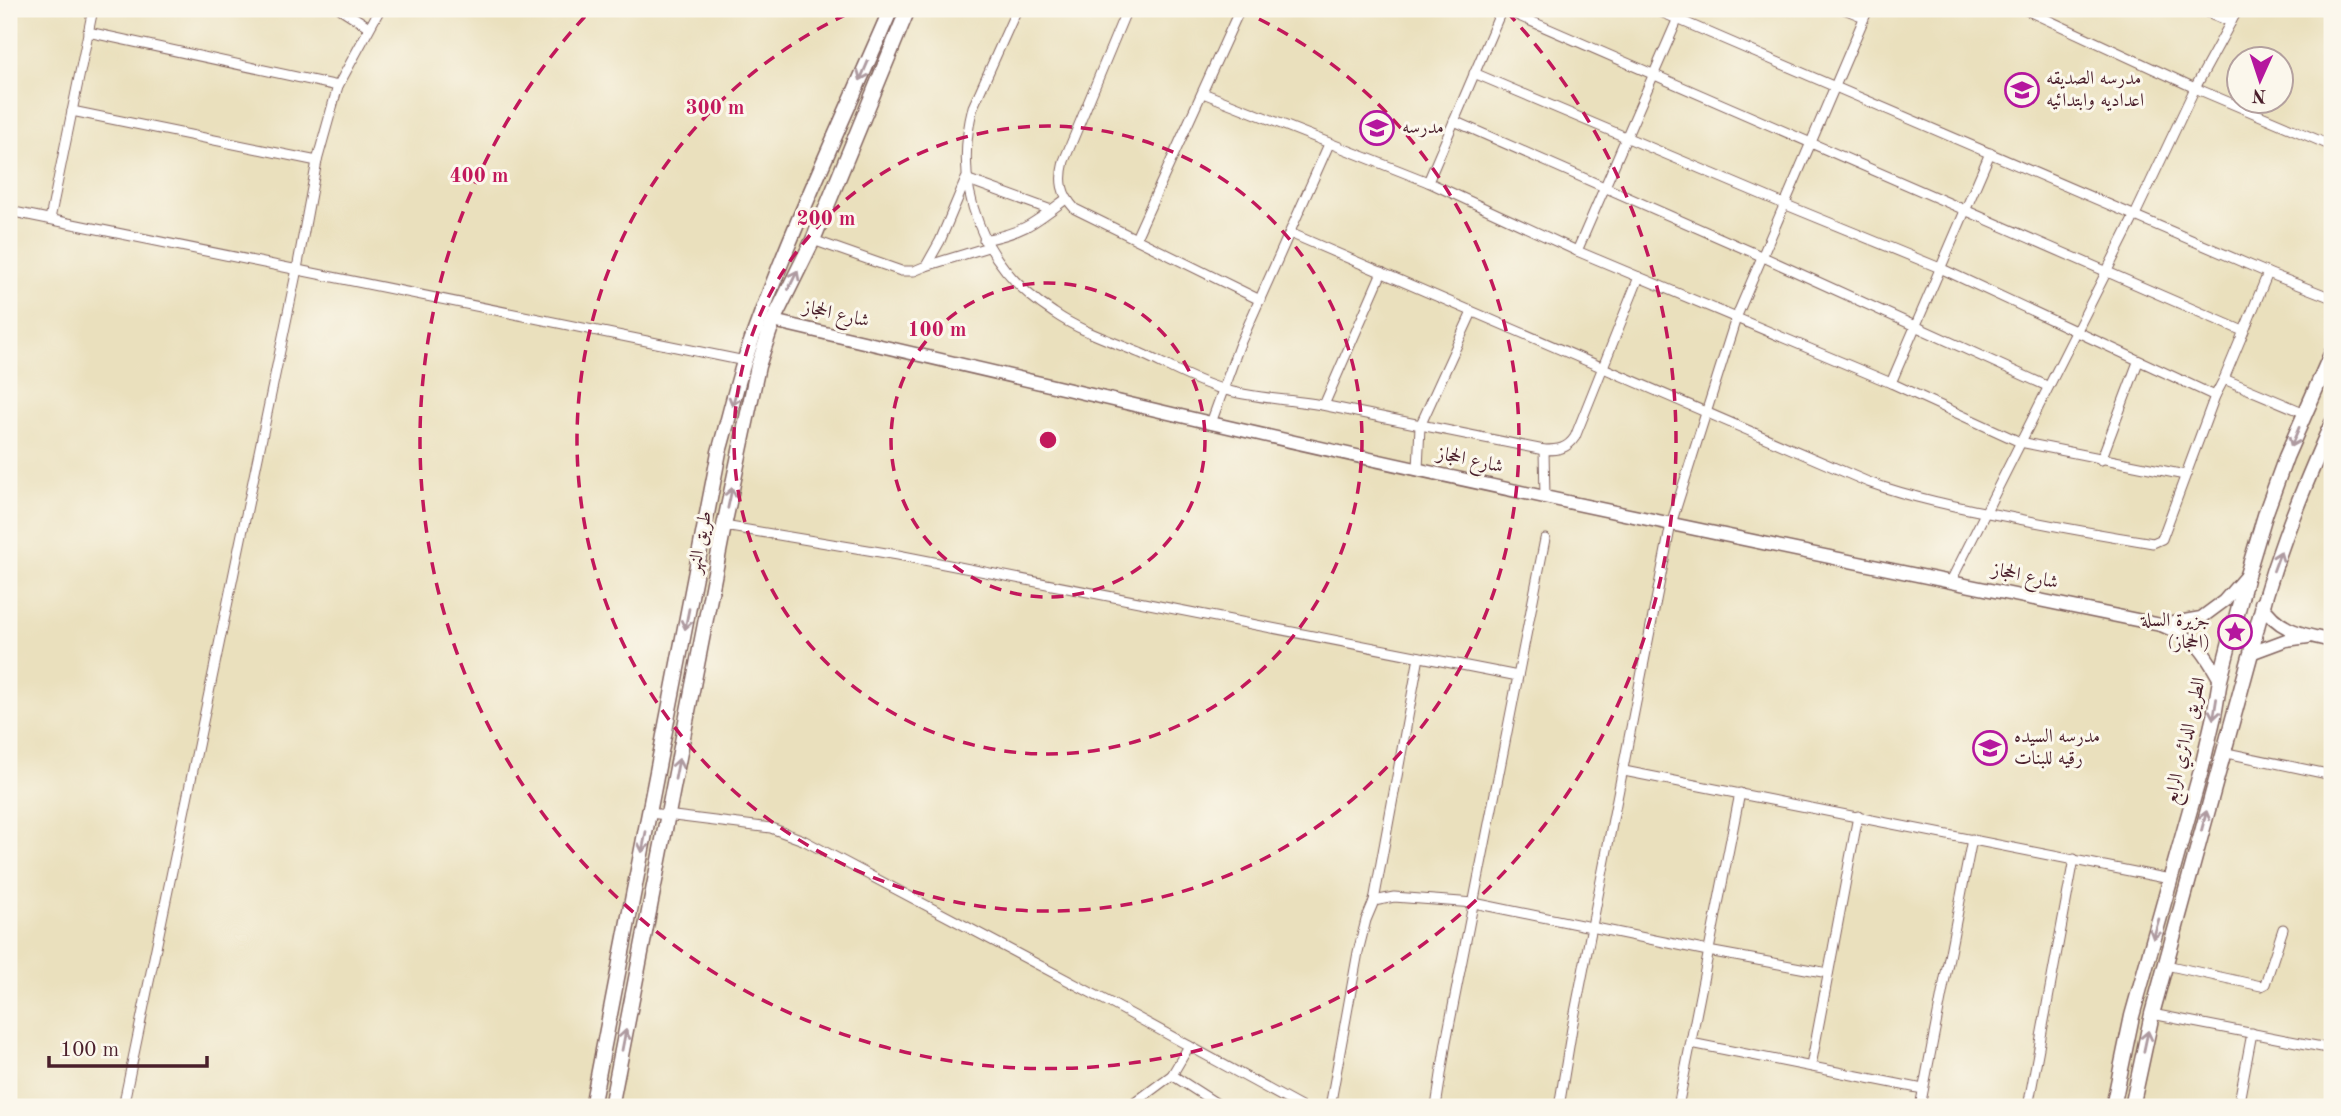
<svg xmlns="http://www.w3.org/2000/svg" width="2341" height="1116" font-family="'Old Standard TT',Amiri,serif">
<style>
.lines{fill:none;stroke-linecap:round;stroke-linejoin:round}
.street-casing{stroke:#82635e;stroke-width:11}
.secondary-casing{stroke:#82635e;stroke-width:15}
.primary-casing{stroke:#82635e;stroke-width:17}
.street{stroke:#fff;stroke-width:9}
.secondary{stroke:#fff;stroke-width:12}
.primary{stroke:#fff;stroke-width:14}
.oneway{stroke:#ae9aa0}
.ring{fill:none;stroke:#c2185b;stroke-width:3.5;stroke-dasharray:12 9}
.labels{text-anchor:middle;dominant-baseline:central;stroke-width:6;stroke-linejoin:round;paint-order:stroke}
.poi-label{font-size:19px;fill:#4a1f2b;stroke:#fbf7ec;text-anchor:start}
.street-label{font-size:19px;fill:#4a1f2b;stroke:#fbf7ec}
.centre{fill:#c2185b;stroke:#fbf7ec;stroke-width:3.5}
.ring-label{font-size:21px;text-anchor:middle;font-weight:bold;fill:#c2185b;stroke:#fbf7ec;stroke-width:6;stroke-linejoin:round;paint-order:stroke}
</style>
<rect width="100%" height="100%" fill="#fbf7ec"/>
<filter id="ink" filterUnits="userSpaceOnUse"><feTurbulence type="fractalNoise" baseFrequency=".0143" numOctaves="2"/><feDisplacementMap in="SourceGraphic" scale="14" xChannelSelector="R" yChannelSelector="G"/><feConvolveMatrix kernelMatrix="1 2 1 2 8 2 1 2 1" color-interpolation-filters="sRGB"/></filter>
<filter id="wash" filterUnits="userSpaceOnUse"><feTurbulence type="fractalNoise" baseFrequency=".00686" numOctaves="4" result="noise"/><feDisplacementMap in="SourceGraphic" scale="28" xChannelSelector="R" yChannelSelector="G"/><feGaussianBlur stdDeviation="1.57" result="paint"/><feColorMatrix in="noise" values="0 0 0 0 0 0 0 0 0 0 0 0 0 0 0 0 0 1.4 0 .05"/><feComposite in="paint" operator="in"/></filter>
<g filter="url(#wash)">
<rect width="100%" height="100%" fill="#eae0bd"/>
</g>
<g filter="url(#ink)">
<g class="lines">
<g class="street-casing">
<g id="street">
<polyline points="77,9 92,12"/>
<polyline points="341,9 369,27"/>
<path d="M1017 9 973 107C952 189 982 267 1054 313 1080 331 1111 341 1140 353 1167 365 1194 381 1222 389 1254 399 1294 399 1327 406 1399 420 1472 436 1544 450 1558 450 1567 449 1575 437L1639 277"/>
<path d="M1127 9 1064 161C1059 181 1061 194 1075 209L1260 300"/>
<polyline points="1503,9 2243,331"/>
<polyline points="1654,9 2268,273 2332,298"/>
<polyline points="1844,9 1864,17"/>
<polyline points="2024,9 2195,88 2332,146"/>
<polyline points="2200,9 2231,22"/>
<polyline points="9,20 11,9"/>
<polyline points="88,32 338,86"/>
<polyline points="1474,73 1784,204 1940,268 2215,396 2224,379 2305,413"/>
<polyline points="1203,93 1428,182 1577,251 1891,383 2020,442 2185,475"/>
<polyline points="72,111 317,161"/>
<polyline points="1454,121 1761,256 2047,386"/>
<polyline points="1428,182 1502,9"/>
<polyline points="9,211 745,361"/>
<polyline points="50,219 93,9"/>
<path d="M1290 233 1868 482C1913 498 1957 507 2004 516 2053 526 2103 535 2153 543L2162 539 2215 396"/>
<polyline points="1136,238 1240,9"/>
<polyline points="813,240 901,271 914,271 926,266 940,241 966,179 1051,210"/>
<path d="M984 240C1025 232 1034 223 1066 199"/>
<polyline points="1577,251 1682,9"/>
<polyline points="926,266 988,247"/>
<polyline points="2224,379 2268,273"/>
<polyline points="1891,383 1990,153"/>
<polyline points="1324,405 1382,272"/>
<polyline points="1211,423 1239,346 1329,144"/>
<polyline points="1544,450 1545,497"/>
<polyline points="2101,460 2138,362"/>
<polyline points="1418,469 1420,426 1472,312"/>
<polyline points="724,526 898,555 1518,676"/>
<polyline points="1951,581 2135,215 2195,88 2238,9"/>
<polyline points="2222,752 2332,775"/>
<polyline points="1624,771 2170,879"/>
<polyline points="650,813 771,828 803,840 1116,1006 1301,1107"/>
<polyline points="1374,901 1419,657"/>
<polyline points="2166,965 2261,986 2265,984 2283,929"/>
<polyline points="2152,1014 2332,1049"/>
<polyline points="1691,1043 1923,1089"/>
<polyline points="1811,1066 1858,816"/>
<polyline points="1172,1075 1222,1107"/>
<polyline points="123,1107 297,269 317,161 338,86 380,9"/>
<polyline points="1129,1107 1172,1075 1189,1046"/>
<polyline points="1330,1107 1358,952 1366,920 1374,901 1394,897 1474,903 1708,951 1828,973"/>
<polyline points="1436,1107 1446,1042 1545,539"/>
<polyline points="1559,1107 1572,1028 1671,524 1736,318 1868,9"/>
<polyline points="1678,1107 1740,793"/>
<polyline points="1920,1107 1972,839"/>
<polyline points="2028,1107 2074,859"/>
<polyline points="2238,1107 2252,1033"/>
</g>
</g>
<g class="secondary-casing">
<g id="secondary">
<path d="M773 321C920 354 1065 389 1211 423 1527 496 1844 560 2161 625 2196 639 2202 647 2220 680"/>
<path d="M2261 603C2278 631 2302 634 2332 641"/>
<polyline points="2162,625 2201,618 2224,601 2245,577"/>
<polyline points="2251,653 2286,640 2308,637"/>
</g>
</g>
<g class="primary-casing">
<g id="primary">
<path d="M592 1107 719 452C728 421 735 390 745 359 786 240 841 124 891 9"/>
<polyline points="611,1107 724,526 758,366 773,321 813,240 908,9"/>
<polyline points="2113,1107 2132,1016 2202,767 2214,716 2220,680 2247,575 2266,512 2286,457 2332,352"/>
<path d="M2132 1107 2152 1014 2251 653C2268 573 2299 497 2332 423"/>
</g>
</g>
<use href="#street" class="street"/>
<use href="#secondary" class="secondary"/>
<use href="#primary" class="primary"/>
</g>
<defs><path id="oneway-shaft" d="M-6 0H5M1.5-3L5.5 0L1.5 3" fill="none" stroke-width="1.6" stroke-linecap="round" stroke-linejoin="round" transform="scale(1.75)"/></defs>
<g class="oneway">
<use href="#oneway-shaft" transform="translate(864 71) rotate(113)"/>
<use href="#oneway-shaft" transform="translate(793 280) rotate(-64)"/>
<use href="#oneway-shaft" transform="translate(735 396) rotate(106)"/>
<use href="#oneway-shaft" transform="translate(2295 437) rotate(113)"/>
<use href="#oneway-shaft" transform="translate(730 498) rotate(-78)"/>
<use href="#oneway-shaft" transform="translate(2277 561) rotate(-70)"/>
<use href="#oneway-shaft" transform="translate(687 619) rotate(101)"/>
<use href="#oneway-shaft" transform="translate(2215 709) rotate(99)"/>
<use href="#oneway-shaft" transform="translate(677 769) rotate(-79)"/>
<use href="#oneway-shaft" transform="translate(2204 821) rotate(-75)"/>
<use href="#oneway-shaft" transform="translate(644 842) rotate(101)"/>
<use href="#oneway-shaft" transform="translate(2156 929) rotate(106)"/>
<use href="#oneway-shaft" transform="translate(624 1040) rotate(-79)"/>
<use href="#oneway-shaft" transform="translate(2146 1041) rotate(-78)"/>
</g>
</g>
<g class="ring">
<circle cx="1048" cy="440" r="157"/>
<circle cx="1048" cy="440" r="314"/>
<path d="M1240 10A471 471 0 1 1 856 10"/>
<path d="M1507 12A628 628 0 1 1 589 12"/>
</g>
<defs>
<g id="school-ring" transform="scale(1.75)"><circle r="9.5" fill="#fbf7ec" stroke="#b5179e" stroke-width="1.5"/><path d="M0-5L7-2L0 1L-7-2ZM-4 1L0 2.5L4 1V4Q0 6-4 4Z" fill="#b5179e"/></g>
<g id="sight-ring" transform="scale(1.75)"><circle r="9.5" fill="#fbf7ec" stroke="#b5179e" stroke-width="1.5"/><path d="M0-6L1.8-2.2L6-1.7L2.9 1.2L3.7 5.4L0 3.3L-3.7 5.4L-2.9 1.2L-6-1.7L-1.8-2.2Z" fill="#b5179e"/></g>
</defs>
<g fill-rule="evenodd">
<use href="#school-ring" x="2022" y="90"/>
<use href="#school-ring" x="1377" y="128"/>
<use href="#sight-ring" x="2235" y="632"/>
<use href="#school-ring" x="1990" y="748"/>
</g>
<g class="labels">
<g class="poi-label">
<text x="2046" y="79">مدرسه الصديقه<tspan x="2046" dy="22">اعداديه وابتدائيه</tspan></text>
<text x="1402" y="128">مدرسه</text>
<text x="2210" y="621" text-anchor="end">جزيرة السلة<tspan x="2210" dy="22">(الحجاز)</tspan></text>
<text x="2014" y="737">مدرسه السيده<tspan x="2014" dy="22">رقيه للبنات</tspan></text>
</g>
<g class="street-label">
<text transform="translate(836 315) rotate(13)">شارع الحجاز</text>
<text transform="translate(1470 461) rotate(12)">شارع الحجاز</text>
<text transform="translate(701 542) rotate(-79)">طريق النهر</text>
<text transform="translate(2025 577) rotate(12)">شارع الحجاز</text>
<text transform="translate(2186 741) rotate(-77)">الطريق الدائري الرابع</text>
</g>
</g>
<circle cx="1048" cy="440" r="10" class="centre"/>
<g class="ring-label">
<text x="715" y="114">300 m</text>
<text x="479" y="182">400 m</text>
<text x="826" y="225">200 m</text>
<text x="937" y="336">100 m</text>
</g>
<rect width="2341" height="1116" fill="none" stroke="#fbf7ec" stroke-width="35"/>
<g transform="translate(2260 80) rotate(183)"><circle r="33" fill="#fbf7ec" stroke="#b4a19f" stroke-width="2"/>
<path d="M0-5L12 26L0 18L-12 26Z" fill="#b5179e"/>
<text y="-10" font-size="19" font-weight="bold" text-anchor="middle" fill="#4a1f2b">N</text>
</g>
<path d="M49 1056v10h158v-10" fill="none" stroke="#4a1f2b" stroke-width="3.5"/>
<text x="60" y="1056" font-size="21" fill="#4a1f2b" stroke="#fbf7ec" stroke-width="5" paint-order="stroke">100 m</text>
</svg>
